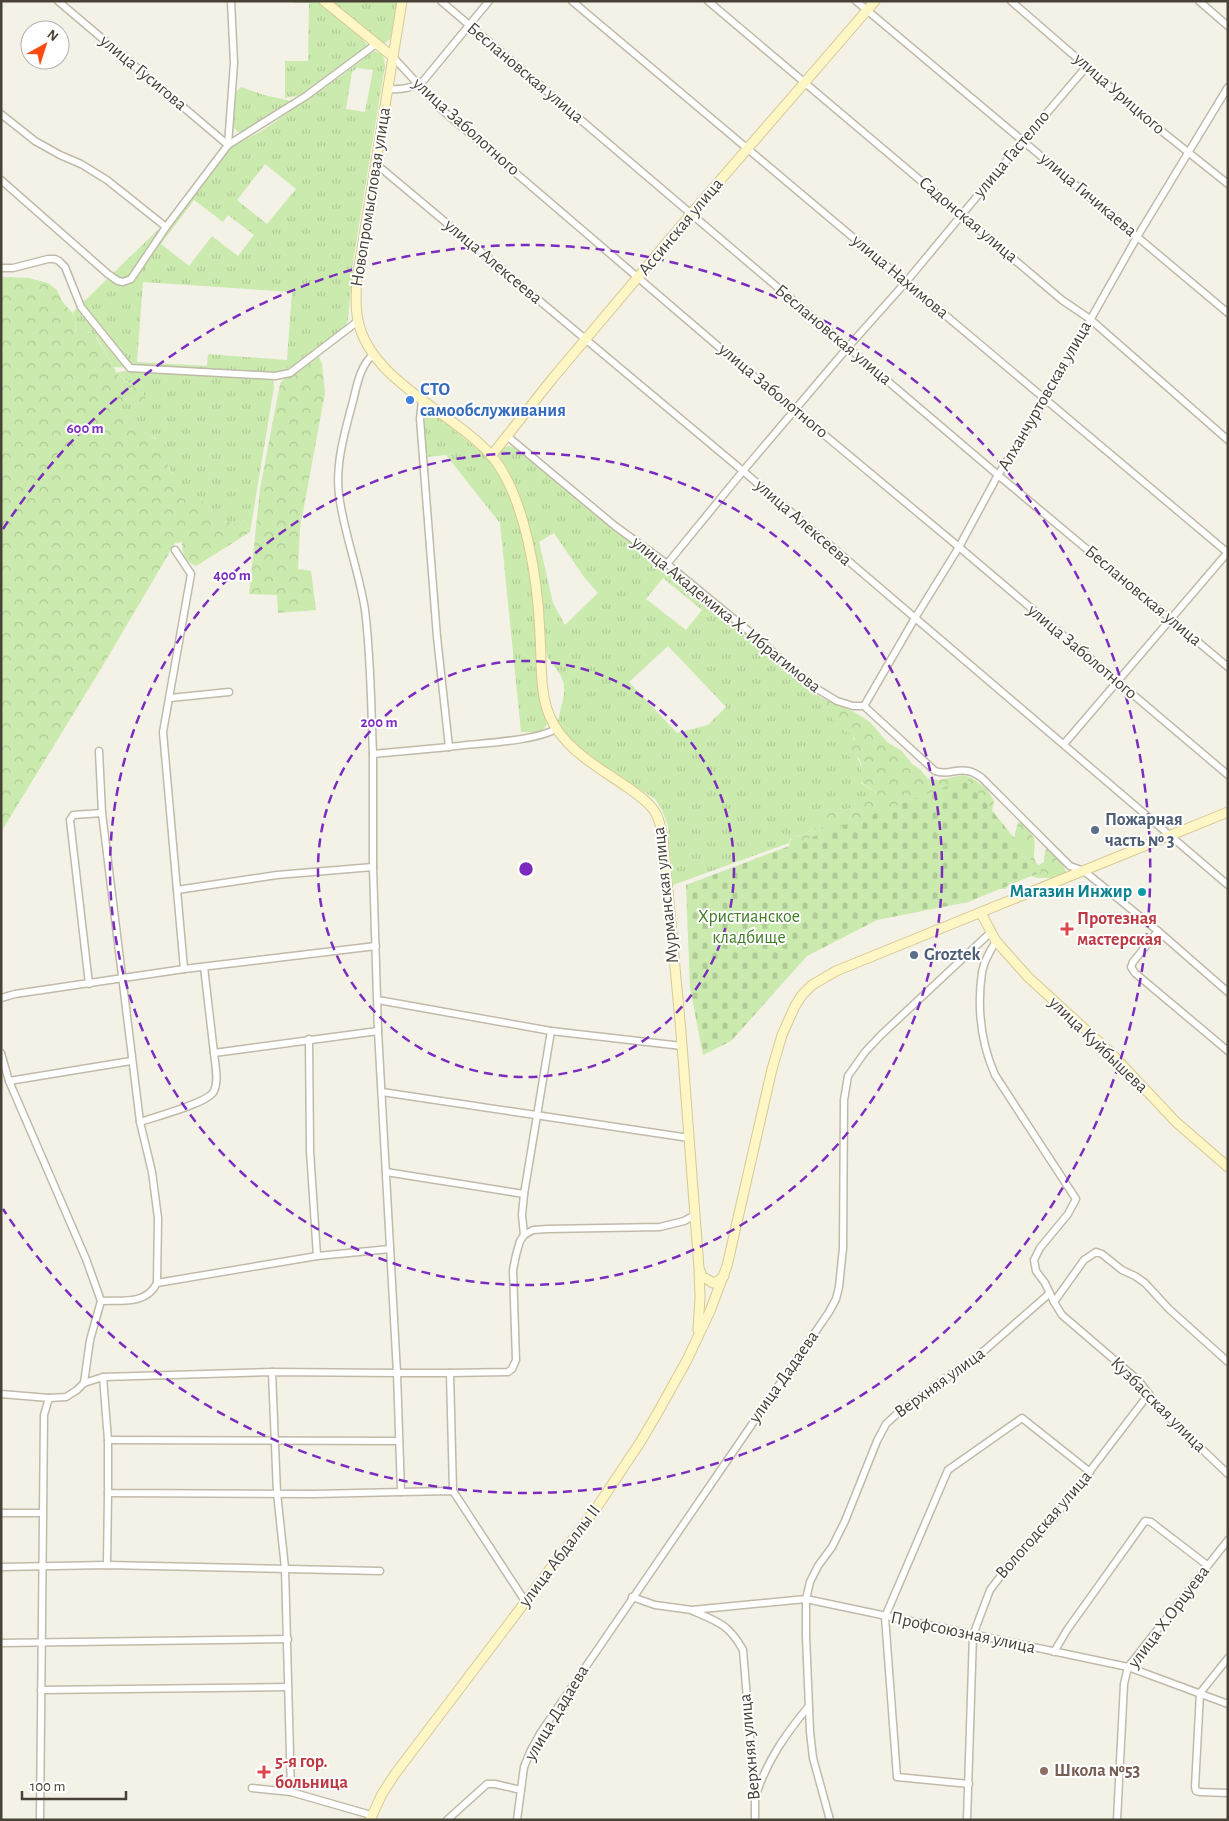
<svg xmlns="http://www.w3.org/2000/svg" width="1229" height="1821" font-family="'Alegreya Sans',sans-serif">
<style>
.grass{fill:url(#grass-tufts);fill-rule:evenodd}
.forest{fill:url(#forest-crowns)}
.cemetery{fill:url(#cemetery-stones)}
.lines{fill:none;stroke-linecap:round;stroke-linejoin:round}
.street-casing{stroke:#c0baa9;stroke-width:9}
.secondary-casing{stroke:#d6ca95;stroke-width:11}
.street{stroke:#fff;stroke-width:6}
.secondary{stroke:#fff6c6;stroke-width:9}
.ring{fill:none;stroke:#7b2cbf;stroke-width:2.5;stroke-dasharray:9 6}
.shop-dot{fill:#3f7fe0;stroke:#fff;stroke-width:2}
.service-dot{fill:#5c6f8a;stroke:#fff;stroke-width:2}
.culture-dot{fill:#0f9aa8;stroke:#fff;stroke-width:2}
.health-dot{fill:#e0444e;stroke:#fff;stroke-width:2}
.education-dot{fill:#8d6e63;stroke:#fff;stroke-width:2}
.labels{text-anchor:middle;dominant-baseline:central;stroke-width:4;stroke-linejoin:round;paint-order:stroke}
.street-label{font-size:18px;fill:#484236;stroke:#fff}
.shop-label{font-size:18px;font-weight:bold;fill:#366cbe;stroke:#fff;text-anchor:start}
.service-label{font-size:18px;font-weight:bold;fill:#4e5e75;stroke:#fff;text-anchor:start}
.culture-label{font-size:18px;font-weight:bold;fill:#0d838f;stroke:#fff;text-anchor:end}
.park-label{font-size:18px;fill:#407d26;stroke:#fff}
.health-label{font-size:18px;font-weight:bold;fill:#be3a42;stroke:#fff;text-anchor:start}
.education-label{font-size:18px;font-weight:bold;fill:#785e54;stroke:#fff;text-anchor:start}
.centre{fill:#7b2cbf;stroke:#fff;stroke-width:2.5}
.ring-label{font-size:15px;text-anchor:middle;font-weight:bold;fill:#7b2cbf;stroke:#fff;stroke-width:4;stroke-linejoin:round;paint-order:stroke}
</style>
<defs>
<pattern id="grass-tufts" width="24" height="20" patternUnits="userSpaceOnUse" patternTransform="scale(1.25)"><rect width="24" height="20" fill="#caeaae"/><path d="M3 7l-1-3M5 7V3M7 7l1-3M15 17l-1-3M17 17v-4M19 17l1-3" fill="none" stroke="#afca96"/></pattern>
<pattern id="forest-crowns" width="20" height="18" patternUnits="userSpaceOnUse" patternTransform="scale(1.25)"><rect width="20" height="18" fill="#caeaae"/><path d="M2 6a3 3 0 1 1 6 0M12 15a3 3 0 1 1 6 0" fill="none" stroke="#afca96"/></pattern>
<pattern id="cemetery-stones" width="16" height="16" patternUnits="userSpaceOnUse" patternTransform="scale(1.25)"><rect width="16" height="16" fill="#caeaae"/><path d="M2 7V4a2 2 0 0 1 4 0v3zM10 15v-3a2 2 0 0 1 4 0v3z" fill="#afca96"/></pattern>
</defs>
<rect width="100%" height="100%" fill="#f4f1e7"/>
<g class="grass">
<polygon points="294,1 319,1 360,36 367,45 366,48 302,95 285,98 285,61 308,61 309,3 294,3"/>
<polygon points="329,1 398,1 390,39 385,43 381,43"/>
<path d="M375 51 383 55 385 65 353 262 348 320 344 329 304 361 280 372 114 367 97 338 89 332 77 336C74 328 77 320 73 312L165 223 175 220 182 213 232 146 260 132 344 74 371 53ZM357 68 373 70 365 112 346 109 352 72ZM265 164 296 189 267 224 237 200ZM194 200 223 222 228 215 254 235 238 256 212 236 189 266 161 244ZM143 282 292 292 287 360 208 354 207 366 137 362Z"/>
<path d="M241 87 264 95 291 101C275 111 257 129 238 132L232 126 236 92Z"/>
<polygon points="125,371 268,378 273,381 274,387 250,532 245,519 239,527 232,522 227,521 223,525 200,498 184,499 180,498 176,492 176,478 170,470 168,461 156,439 149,436 135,421 128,417 122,411 121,404 124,400 133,397 139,402 144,394 116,373"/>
<path d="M429 415 437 417 483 453 495 466 505 484 511 498 522 533 531 578 537 622 539 691 547 724C543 734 531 732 521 732L500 523 446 455 427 457 424 423 425 418Z"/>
<path d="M508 446 519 449 615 531 680 577 785 666 805 688 822 698 821 700C828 715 838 728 853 735L854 742 850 746 848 747C861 763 862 760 861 783L878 794 876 796 842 812H836L828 827 810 830 805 835 796 836 790 839 789 843 673 885 668 826 662 810 655 799 589 757 567 737 559 726 558 721 564 695V684L560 674 548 658 546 650 543 610 529 532 499 456 501 449ZM554 533 584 577 598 593 565 625 553 603 539 542ZM663 578 702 610 686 630 646 599ZM668 646 726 707 708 725 677 733 629 682Z"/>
</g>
<g class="forest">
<path d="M5 277 29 278 48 283 57 290 62 301 75 316V331L77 336 84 333H93L114 367C119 384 142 384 146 400L143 402H139L133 397 124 400 121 404 122 411 128 417 135 421 149 436 164 444 170 450C169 457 167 464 170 471 172 473 174 475 176 478 180 486 172 494 184 499L192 495 200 498 223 525 227 521 232 522 239 527 245 519 250 532 196 566C184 560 182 554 182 542L175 543 105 662 1 832V278Z"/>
<path d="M319 357 322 364 325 393 300 528 298 569 311 571 316 610 278 613 277 595 249 594 260 489 280 384C285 375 309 364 319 357Z"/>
<path d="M822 698 854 712 870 722 887 742 902 751 912 764 920 769 928 779 939 780 963 775 972 778 987 789 994 801 991 817 1014 838 1018 822C1023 823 1025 825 1028 829 1041 845 1030 850 1036 863L1039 865 1044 862 1045 850 1048 848 1063 864 1066 872 1062 876 1053 878H1037L1028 875 1011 880 1006 889H992L790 849 789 843 793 837 805 835 813 828 828 827 826 817 830 813 842 812 878 794C870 787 861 785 856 774L861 771C862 767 861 757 856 757 854 756 852 757 850 757L843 753 839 747 842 745 850 746 855 739C852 733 847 733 842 729 833 720 826 712 821 700Z"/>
</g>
<polygon class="cemetery" points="967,779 1041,872 968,902 877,920 807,956 731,1041 703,1055 690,987 686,885"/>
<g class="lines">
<g class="street-casing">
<g id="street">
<polyline points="58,1 228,145 306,96 376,44"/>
<polyline points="441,1 998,475 1228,667"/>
<polyline points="572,1 1228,553"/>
<polyline points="708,1 1062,300 1090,319 1228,440"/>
<polyline points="856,1 1228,313"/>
<polyline points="1011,1 1154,125 1228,184"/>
<polyline points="1199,1 1228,26"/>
<polyline points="393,57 441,109 726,353 959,547 1228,775"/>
<path d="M388 89C400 90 414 88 424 80L489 1"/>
<polyline points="1,114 35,141 60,155 81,164 107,180 166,227"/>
<polyline points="376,164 743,471 1228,885"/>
<polyline points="1,180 108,274 118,281 123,282 131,279 166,227 228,145 234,63 231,1"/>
<polyline points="1,268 13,268 48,259 55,259 59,261 65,267 81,307 130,368 275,376 290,373 358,321"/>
<path d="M374 354C360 365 357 385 353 401 345 431 335 464 339 495 344 534 359 571 365 610 371 658 371 706 373 754L449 747"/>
<path d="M422 400 420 419 437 637 449 747C477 743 533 742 556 729"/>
<path d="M507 436 615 526 667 564 762 642 804 681 837 701 853 706H864L935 771C949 776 955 768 968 771 973 772 978 775 982 778L1070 866 1084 871 1158 931 1228 992"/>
<polyline points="175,550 191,574 163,732 177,890"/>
<polyline points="667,564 743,471 848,347 906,282 1023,141 1087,66"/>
<polyline points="170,698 229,692"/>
<polyline points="864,706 915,618 959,547 998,475 1045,400 1137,237 1228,87"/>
<polyline points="1064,744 1228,552"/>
<polyline points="99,751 102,813"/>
<polyline points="373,754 373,867 378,1031 397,1373 450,1373 453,1491"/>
<polyline points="1158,931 1133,962 1131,967 1135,973 1228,1051"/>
<path d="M996 941C990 951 984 961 982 972 977 1007 981 1043 995 1075L1076 1199 1068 1214 1040 1248 1034 1260 1036 1271 1045 1283 1054 1302 1062 1315 1139 1381 1161 1410 1228 1474"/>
<polyline points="204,967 214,1053"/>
<polyline points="184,969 177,890 277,875 373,867"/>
<polyline points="89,984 70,820 73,815 102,813 140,1122"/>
<polyline points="1,998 15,994 184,969 376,946"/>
<polyline points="378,1000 551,1031 682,1046"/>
<polyline points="309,1039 310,1151 317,1256 390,1249"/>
<polyline points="1,1053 9,1081 86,1259 101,1301 90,1340 84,1383"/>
<polyline points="9,1081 131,1061"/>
<polyline points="382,1092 689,1138"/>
<polyline points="386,1172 524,1194"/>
<polyline points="524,1235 522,1215 524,1194 551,1031"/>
<polyline points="157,1283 317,1256"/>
<path d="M101 1301C123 1300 146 1305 157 1283L158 1218 152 1172 140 1122C154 1117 209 1103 214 1091 219 1080 215 1064 214 1053L378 1031"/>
<polyline points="1054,1302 1084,1260 1096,1252 1102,1254 1122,1270 1135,1276 1145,1283 1169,1309 1228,1362"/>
<polygon points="272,1372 397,1373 401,1492 314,1494 108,1493 108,1440 103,1377"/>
<polyline points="272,1372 277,1493 285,1568 291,1792"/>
<polyline points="450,1373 508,1372 512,1369 516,1360 513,1270 516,1255 520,1241 524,1235 533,1230 547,1229 660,1227 684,1221 695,1215"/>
<polyline points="1,1394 49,1398"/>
<polyline points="108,1440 399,1441"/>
<polyline points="401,1492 453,1491 525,1601"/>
<polyline points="1,1513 42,1513"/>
<polyline points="107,1565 108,1493"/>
<polyline points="1,1567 107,1565 380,1571"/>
<polyline points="632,1597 655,1605 692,1610 806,1599 1128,1667 1228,1704"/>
<path d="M693 1611C719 1622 729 1625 743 1650L755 1796V1820"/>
<polyline points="1,1643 288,1639"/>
<polyline points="1054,1652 1067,1630 1145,1521 1151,1522 1207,1565"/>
<polyline points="1228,1658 1200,1693 1195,1787 1196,1791 1200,1792 1228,1793"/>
<polyline points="41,1690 288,1687"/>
<polyline points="969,1784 897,1777 885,1617 948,1470 1022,1418 1090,1472"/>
<polyline points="252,1788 291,1792 371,1815"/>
<path d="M757 1792C768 1759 786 1734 808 1707"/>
<polyline points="40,1820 44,1415 49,1398 66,1397 77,1390 84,1383 103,1377"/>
<polyline points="447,1820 487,1784 495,1784 521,1790"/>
<polyline points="517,1820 524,1767 531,1750 541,1732 829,1312 836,1299 839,1287 843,1248 844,1100 848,1076 865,1052 881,1035 991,932"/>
<polyline points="830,1820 813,1758 810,1732 806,1636 806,1599 810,1582 818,1566 832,1547 845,1521 877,1441 886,1424 900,1411 985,1350 1050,1293"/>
<polyline points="967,1820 973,1635 990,1590 1009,1565 1054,1518 1148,1395"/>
<polyline points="1117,1820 1124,1684 1128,1667 1228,1540"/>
</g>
</g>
<g class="secondary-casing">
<g id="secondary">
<polyline points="324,1 393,57"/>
<path d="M402 1 357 279C356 292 355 307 358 320 369 380 454 413 491 455 526 497 538 581 540 635 542 661 539 692 550 717 565 750 598 767 627 787 637 794 649 802 655 812 660 820 661 829 663 837L681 1032 699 1268 702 1276 713 1283 718 1281 724 1276"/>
<polyline points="491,456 553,378 691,214 875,1"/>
<polyline points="981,913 996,941 1028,977 1110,1052 1176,1122 1228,1167"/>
<polyline points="698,1330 700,1297 699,1271"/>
<polyline points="370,1820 382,1794 395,1774 597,1507 641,1441 658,1412 687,1360 710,1311 727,1266 772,1069 782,1035 795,1006 802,995 812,985 836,971 1228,812"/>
</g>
</g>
<use href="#street" class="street"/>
<use href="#secondary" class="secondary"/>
</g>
<g class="ring">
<circle cx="526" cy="869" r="208"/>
<circle cx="526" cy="869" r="416"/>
<path d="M3 529A624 624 0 1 1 3 1209"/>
</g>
<circle class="shop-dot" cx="410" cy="400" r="5"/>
<g class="service-dot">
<circle cx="1095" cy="830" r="5"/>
<circle cx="914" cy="955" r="5"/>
</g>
<circle class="culture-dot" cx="1142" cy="892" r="5"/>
<g class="health-dot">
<path d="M1064.5 921.5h5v5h5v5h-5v5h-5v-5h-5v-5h5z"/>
<path d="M261.5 1764.5h5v5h5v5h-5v5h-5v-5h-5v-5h5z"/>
</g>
<circle class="education-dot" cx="1044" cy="1771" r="5"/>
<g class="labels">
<g class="street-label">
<text transform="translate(143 73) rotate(40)">улица Гусигова</text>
<text transform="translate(525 73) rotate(40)">Беслановская улица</text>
<text transform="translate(1119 94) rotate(41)">улица Урицкого</text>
<text transform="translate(466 127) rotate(42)">улица Заболотного</text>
<text transform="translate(1012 154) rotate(-50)">улица Гастелло</text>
<text transform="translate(1088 195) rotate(40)">улица Гичикаева</text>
<text transform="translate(371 197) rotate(-81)">Новопромысловая улица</text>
<text transform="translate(968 220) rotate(40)">Садонская улица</text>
<text transform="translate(681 227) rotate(-50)">Ассинская улица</text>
<text transform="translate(493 262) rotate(40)">улица Алексеева</text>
<text transform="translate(900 277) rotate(40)">улица Нахимова</text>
<text transform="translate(833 335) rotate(40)">Беслановская улица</text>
<text transform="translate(773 391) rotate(40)">улица Заболотного</text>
<text transform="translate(1045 396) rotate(-60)">Алханчуртовская улица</text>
<text transform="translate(803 523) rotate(41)">улица Алексеева</text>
<text transform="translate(1143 596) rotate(40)">Беслановская улица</text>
<text transform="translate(726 615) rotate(39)">улица Академика Х. Ибрагимова</text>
<text transform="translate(1082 652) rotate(40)">улица Заболотного</text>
<text transform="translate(666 895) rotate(-96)">Мурманская улица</text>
<text transform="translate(1098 1045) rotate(44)">улица Куйбышева</text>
<text transform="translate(784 1377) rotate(-55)">улица Дадаева</text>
<text transform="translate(940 1383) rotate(-36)">Верхняя улица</text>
<text transform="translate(1158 1405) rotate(45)">Кузбасская улица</text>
<text transform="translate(1044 1525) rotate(-49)">Вологодская улица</text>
<text transform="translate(560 1556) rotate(-53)">улица Абдаллы II</text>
<text transform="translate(1169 1617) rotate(-53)">улица Х.Орцуева</text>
<text transform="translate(963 1633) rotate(12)">Профсоюзная улица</text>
<text transform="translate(557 1713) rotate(-59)">улица Дадаева</text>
<text transform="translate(750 1747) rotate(-95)">Верхняя улица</text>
</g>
<g class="shop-label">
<text x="420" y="390">СТО<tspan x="420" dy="21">самообслуживания</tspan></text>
</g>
<g class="service-label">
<text x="1105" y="820">Пожарная<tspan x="1105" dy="21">часть № 3</tspan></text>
<text x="924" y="955">Groztek</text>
</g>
<g class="culture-label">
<text x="1132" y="892">Магазин Инжир</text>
</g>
<g class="park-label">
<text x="749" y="917">Христианское<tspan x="749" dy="21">кладбище</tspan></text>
</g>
<g class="health-label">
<text x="1077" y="919">Протезная<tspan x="1077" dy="21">мастерская</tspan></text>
<text x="275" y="1762">5-я гор.<tspan x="275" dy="21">больница</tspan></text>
</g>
<g class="education-label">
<text x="1054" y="1771">Школа №53</text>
</g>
</g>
<circle cx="526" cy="869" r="8" class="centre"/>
<g class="ring-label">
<text x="85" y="433">600 m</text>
<text x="232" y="580">400 m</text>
<text x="379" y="727">200 m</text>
</g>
<rect width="1229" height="1821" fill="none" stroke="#484236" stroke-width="5"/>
<g transform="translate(45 45) rotate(39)"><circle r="24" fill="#ffffff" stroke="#b6b3af"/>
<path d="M0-4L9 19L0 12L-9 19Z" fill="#ff4a13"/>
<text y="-8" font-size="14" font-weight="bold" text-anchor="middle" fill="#484236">N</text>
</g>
<path d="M22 1791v8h104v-8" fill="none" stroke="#484236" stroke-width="2.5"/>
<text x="30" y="1791" font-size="15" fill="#484236" stroke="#ffffff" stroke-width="4" paint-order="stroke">100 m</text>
</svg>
